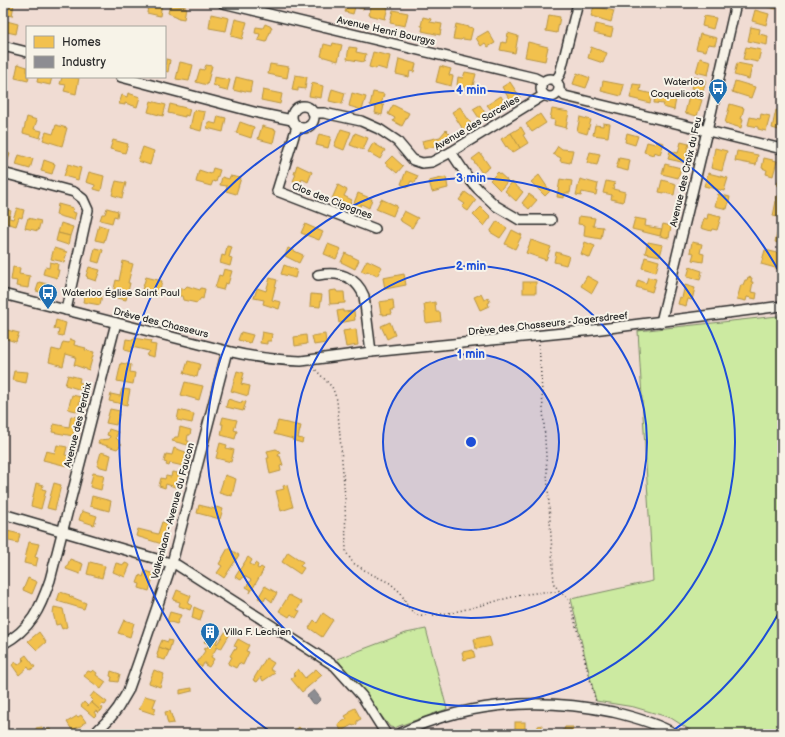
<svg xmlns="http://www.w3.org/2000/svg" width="785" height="737" font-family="'Balsamiq Sans',sans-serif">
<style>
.green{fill:#cceaa1;stroke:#7c8a66}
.homes{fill:#f2c14e;stroke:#b69444}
.industry{fill:#8d8d92;stroke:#707073}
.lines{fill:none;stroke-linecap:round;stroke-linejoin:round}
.minor-casing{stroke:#2b2b2b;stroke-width:12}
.path{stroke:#2b2b2b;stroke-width:1.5;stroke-dasharray:1 3;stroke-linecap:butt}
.minor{stroke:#f7f3e8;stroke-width:9}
.ring{fill:none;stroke:#1d4ed8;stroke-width:2}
.labels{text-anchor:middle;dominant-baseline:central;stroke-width:4;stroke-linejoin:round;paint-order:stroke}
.street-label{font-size:10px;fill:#2b2b2b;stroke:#f7f3e8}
.poi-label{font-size:10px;fill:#2b2b2b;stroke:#f7f3e8;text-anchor:start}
.centre{fill:#1d4ed8;stroke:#f7f3e8;stroke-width:2}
.ring-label{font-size:12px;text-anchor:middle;font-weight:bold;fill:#1d4ed8;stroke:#f7f3e8;stroke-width:4;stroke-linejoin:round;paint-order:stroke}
</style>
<rect width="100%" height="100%" fill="#f0dcd3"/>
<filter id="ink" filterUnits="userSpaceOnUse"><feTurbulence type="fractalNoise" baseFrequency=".025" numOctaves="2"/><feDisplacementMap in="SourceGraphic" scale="8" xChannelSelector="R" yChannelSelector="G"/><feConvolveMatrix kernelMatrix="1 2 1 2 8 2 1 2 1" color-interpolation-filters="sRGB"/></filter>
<g filter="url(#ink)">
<g class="green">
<polygon points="778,316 782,334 782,734 696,734 671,718 634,707 596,701 571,599 653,581 638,331"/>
<polygon points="426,629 447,709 399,726 395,728 390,727 337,659 406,633"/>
</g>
<g class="homes">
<polygon points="4,3 14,4 12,16 3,14"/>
<polygon points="126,3 142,3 141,7 131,5 131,7 125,6"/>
<polygon points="153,3 162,3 160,16 147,13 148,6 152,7"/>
<polygon points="348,3 365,3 363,9 355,7 353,14 345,12"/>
<polygon points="372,3 388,7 385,19 369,15"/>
<polygon points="757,3 777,3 776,9 757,4"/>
<polygon points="170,4 186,7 184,19 178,18 178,17 168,13"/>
<polygon points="594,6 614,11 611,22 591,16"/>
<polygon points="393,10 408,13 405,26 390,23"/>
<polygon points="755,10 769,14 766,25 752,21"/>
<polygon points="211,14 229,18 226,31 209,28"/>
<polygon points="549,15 560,17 557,33 546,31"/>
<polygon points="704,16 716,18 713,29 702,26"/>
<polygon points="423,17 431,19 430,22 442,24 440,35 422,31 423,26 421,26"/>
<polygon points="235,19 247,22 242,39 231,36"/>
<polygon points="3,20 18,24 16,34 7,32 6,34 3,34"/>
<polygon points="265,24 272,27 266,42 258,40 260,34 255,33 256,27 263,28"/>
<polygon points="456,24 473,28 470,40 462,39 461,40 453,39"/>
<polygon points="596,24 613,28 611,37 594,33"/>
<polygon points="751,27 760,29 759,34 768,36 767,45 748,41"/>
<polygon points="488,31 495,43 488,47 485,43 481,46 476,38"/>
<polygon points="508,33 518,36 515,53 500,50 502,42 506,43"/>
<polygon points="700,34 717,38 715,45 708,44 706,51 696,49"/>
<polygon points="528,42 548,47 545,61 525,57"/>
<polygon points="333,43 342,45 338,61 321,56 324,44 332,46"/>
<polygon points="349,47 357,48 356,52 366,54 364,62 347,59"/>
<polygon points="591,47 607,53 603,63 588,58"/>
<polygon points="746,47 761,50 758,62 743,59"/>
<polygon points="373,52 390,56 387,70 377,67 376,69 369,67"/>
<polygon points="700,58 711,61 708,75 696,72"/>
<polygon points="166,59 170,60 168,72 165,71"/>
<polygon points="399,59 416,64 414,72 410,71 409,77 396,74"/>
<polygon points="180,62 193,65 189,81 176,79"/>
<polygon points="3,63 8,64 5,75 3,75"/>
<polygon points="737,63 752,66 749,79 734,75"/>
<polygon points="18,64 27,67 27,77 29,77 28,81 15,78"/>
<polygon points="270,64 289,67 287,78 268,74"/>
<polygon points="206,65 212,66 207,85 196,82 200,69 204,70"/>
<polygon points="440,66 451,69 449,75 453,76 451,86 436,82"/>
<polygon points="465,72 476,74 472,89 457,85 458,77 463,78"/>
<polygon points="577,73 590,78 586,88 573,84"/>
<polygon points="295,75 307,77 305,89 298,88 298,91 292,90"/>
<polygon points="38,77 52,77 50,85 37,82"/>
<polygon points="62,77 79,78 76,94 64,91 66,85 60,84"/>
<polygon points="214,77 230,80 227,91 219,89 219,87 213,85"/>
<polygon points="236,77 252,81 250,92 241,90 241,92 233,90"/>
<polygon points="694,77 706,80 703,91 691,88"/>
<polygon points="603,81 624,85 621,96 601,91"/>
<polygon points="735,81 755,87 751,98 732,92"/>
<polygon points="510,82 520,97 511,102 502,87"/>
<polygon points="312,83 323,86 321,98 309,96"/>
<polygon points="633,84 641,85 640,91 652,94 650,103 630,98"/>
<polygon points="332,89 345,93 342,104 329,101"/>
<polygon points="263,90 282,94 280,104 261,100"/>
<polygon points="373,92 384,94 381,105 384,105 382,115 375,113 376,107 370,105"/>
<polygon points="128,93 140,97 137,107 125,103 125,105 119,104 122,95 127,97"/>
<polygon points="352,93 366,97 362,110 349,106"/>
<polygon points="663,93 668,94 667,97 676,99 674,110 663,107 664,104 654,103 655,95 662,96"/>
<polygon points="501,96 505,104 500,107 500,109 497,111 496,109 492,111 487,105"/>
<polygon points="689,96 702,100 697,116 685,113"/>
<polygon points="151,101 166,105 163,116 148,112"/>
<polygon points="170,104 190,109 188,116 185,115 185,117 168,113"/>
<polygon points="730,104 744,108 741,119 743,119 741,128 725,123"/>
<polygon points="393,105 409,113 402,126 393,121 395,118 388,114"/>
<polygon points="480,105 488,117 481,121 473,109"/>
<polygon points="460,107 472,125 464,131 452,112"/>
<polygon points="552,109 569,112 566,128 554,125 555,120 550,119"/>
<polygon points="194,110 205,112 201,131 190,128"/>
<polygon points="776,110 782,112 782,131 772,128"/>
<polygon points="540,114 546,123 532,132 526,124"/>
<polygon points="761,114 770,116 766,131 758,129 758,127 748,125 750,117 760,119"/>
<polygon points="218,116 226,118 223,132 207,128 208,122 216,124"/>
<polygon points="27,117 37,120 34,129 42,131 40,138 23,133"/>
<polygon points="580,117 591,120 587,134 577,131"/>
<polygon points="240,122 254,127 251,138 236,133"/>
<polygon points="603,123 610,124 608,137 593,135 595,125 603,126"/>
<polygon points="56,125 67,128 62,146 43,140 46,132 53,134"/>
<polygon points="262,126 276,130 273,143 258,139"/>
<polygon points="521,127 525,134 523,135 528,143 520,148 511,133"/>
<polygon points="341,129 351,132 344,150 334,146"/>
<polygon points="446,130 452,136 444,144 424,149 422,141 440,137"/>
<polygon points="355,133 368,138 363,150 350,145"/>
<polygon points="511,133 520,148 512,153 507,146 506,147 501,139"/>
<polygon points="627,133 638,136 635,145 625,142"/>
<polygon points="319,134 331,137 328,148 316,145"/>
<polygon points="113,140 128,144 125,153 110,149"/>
<polygon points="656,141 664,143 660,154 654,152 653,155 644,152 647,142 655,144"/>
<polygon points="681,142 689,144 686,154 688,155 686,163 668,159 670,151 678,153"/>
<polygon points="373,143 385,150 380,159 368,152"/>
<polygon points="558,146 562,149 573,150 570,163 560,161 561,158 553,154"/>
<polygon points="143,147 154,151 150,165 138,161"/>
<polygon points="715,148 727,151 722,171 711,168"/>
<polygon points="3,151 10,154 7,163 3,162"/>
<polygon points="737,151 758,155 756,165 735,161"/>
<polygon points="590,152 600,154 597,165 587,163"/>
<polygon points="480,153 490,167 482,173 472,159"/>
<polygon points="19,155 33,159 30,169 16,165"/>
<polygon points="392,156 403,166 397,173 385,163"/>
<polygon points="619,158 630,160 628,171 616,168"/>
<polygon points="764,158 777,161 773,176 766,174 767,170 762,168"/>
<polygon points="44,160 55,164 52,174 41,171"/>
<polygon points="68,164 81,168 78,180 64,176"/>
<polygon points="665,164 681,168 678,178 662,174"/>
<polygon points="297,165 312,172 308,182 302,179 300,184 293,181 296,174 294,174"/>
<polygon points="213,168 220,170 216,182 213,181 211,186 196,182 199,170 211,174"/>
<polygon points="406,171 418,176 415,183 411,181 408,187 401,184"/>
<polygon points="781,171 782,171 782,186 777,185"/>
<polygon points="89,172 104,176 101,191 94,189 95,185 86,182"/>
<polygon points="498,172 508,181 500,190 490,180"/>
<polygon points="708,173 728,178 724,191 704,186"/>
<polygon points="539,175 550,191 545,196 531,182"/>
<polygon points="230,176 241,178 236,194 226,191 227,186 220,185 222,177 229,179"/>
<polygon points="446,177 448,188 432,192 429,181"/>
<polygon points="560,179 572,181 570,193 565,193 564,198 557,197"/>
<polygon points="580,179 598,184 596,195 582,192 581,196 576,195"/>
<polygon points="662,180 676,184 674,195 659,192"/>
<polygon points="116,181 126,183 122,198 112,195"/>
<polygon points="606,181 615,183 613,189 625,192 623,202 611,199 612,195 603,193"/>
<polygon points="512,182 523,192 516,201 505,191"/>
<polygon points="338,185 347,190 344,196 352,200 349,205 342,202 340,206 331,201"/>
<polygon points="465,192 476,200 468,211 462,207 465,204 459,200"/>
<polygon points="358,193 372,199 369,208 361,204 358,211 352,208"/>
<polygon points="529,194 537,200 529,209 522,203"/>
<polygon points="718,194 730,197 727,209 715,206"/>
<polygon points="777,196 782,197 782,218 773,216"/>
<polygon points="381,199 397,206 393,216 376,209"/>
<polygon points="58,204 73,208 72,212 76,213 74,220 56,215"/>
<polygon points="481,207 491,217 484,226 473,215"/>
<polygon points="17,208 24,210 22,218 19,217 16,226 3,222 6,209 11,211 9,218 13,219"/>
<polygon points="107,208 118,211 117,217 114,216 112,223 100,220 102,214 105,214"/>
<polygon points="404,211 418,218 412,228 399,220"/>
<polygon points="708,214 721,217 717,230 712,229 711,231 701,228 704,218 707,219"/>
<polygon points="579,216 595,218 593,226 603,227 601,239 584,236 585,225 578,224"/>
<polygon points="28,218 41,221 38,231 25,228"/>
<polygon points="635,218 646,220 645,226 662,229 660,236 632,229"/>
<polygon points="497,221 507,228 500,238 490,232"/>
<polygon points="61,223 73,227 70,236 58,233"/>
<polygon points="305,224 323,232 319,240 301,233"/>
<polygon points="663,224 671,226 669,238 660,236"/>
<polygon points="99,225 108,228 104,242 95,240"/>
<polygon points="779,226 782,227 782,244 775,242"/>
<polygon points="512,230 522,235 515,249 505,244"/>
<polygon points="58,233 70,236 68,245 56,241"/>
<polygon points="531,240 551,247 546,260 526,253"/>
<polygon points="585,242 595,246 590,258 581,254"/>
<polygon points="648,242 663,245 660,256 645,253"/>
<polygon points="692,242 702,244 700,253 704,254 703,262 692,260 694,253 690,252"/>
<polygon points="328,244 341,249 336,259 324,254"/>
<polygon points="227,246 232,247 229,257 232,258 230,266 220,263 222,255 225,256"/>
<polygon points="54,248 67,252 64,262 51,259"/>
<polygon points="95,248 103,250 99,263 92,261"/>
<polygon points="288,248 303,255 299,263 285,256"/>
<polygon points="765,250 782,254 779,269 761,264"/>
<polygon points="556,252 569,256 566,265 554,262"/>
<polygon points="345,253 359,260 355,269 341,262"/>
<polygon points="645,257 659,261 656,272 642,268"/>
<polygon points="367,260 382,267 377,276 367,271 366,273 361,271"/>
<polygon points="123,261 133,264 128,283 130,283 126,300 112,297 116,280 119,281"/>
<polygon points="50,262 58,264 57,270 59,270 57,278 43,274 45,267 49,268"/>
<polygon points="284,265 297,270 295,278 281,274"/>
<polygon points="13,267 20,268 19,274 30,276 28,288 16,286 17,281 11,280"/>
<polygon points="89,267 100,270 96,281 87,278 88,277 86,276"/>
<polygon points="690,267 702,271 700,280 687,277"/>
<polygon points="224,269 232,271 228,284 225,283 223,290 215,288 219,275 222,276"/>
<polygon points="404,274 406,285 385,289 383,278"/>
<polygon points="587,276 598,282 592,293 581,286"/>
<polygon points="146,277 162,281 159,295 142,290"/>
<polygon points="648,277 656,279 652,292 636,287 638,280 646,283"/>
<polygon points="748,277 752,278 751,282 753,282 751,292 757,293 756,299 747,297 746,301 737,299 741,285 743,285 745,280 747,280"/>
<polygon points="270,278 277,280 272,300 281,302 279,309 263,304 264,300 254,298 257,288 266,291"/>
<polygon points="39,282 55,286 52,295 36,291"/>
<rect x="523" y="282" width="13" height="11"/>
<polygon points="685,285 695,288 692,300 688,299 686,306 678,304 680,297 682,298"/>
<polygon points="187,286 200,290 201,288 205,289 203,299 201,298 197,303 183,300 182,296 179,296 181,288 184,289"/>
<polygon points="336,290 337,292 344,292 345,303 330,304 329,291"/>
<polygon points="85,292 102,295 100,305 83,302"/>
<polygon points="311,294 322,295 320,307 310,306"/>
<polygon points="481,294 484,300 488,298 490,302 488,303 489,306 480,310 474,297"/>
<polygon points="393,300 394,310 391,310 392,314 383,315 383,313 381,314 379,302"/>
<polygon points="435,302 436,312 440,312 441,321 426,323 424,304"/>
<polygon points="343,310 343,312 354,311 355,320 339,323 337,311"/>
<polygon points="56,320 66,323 63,336 58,335 59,330 54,329"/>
<polygon points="390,322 395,335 387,339 381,326"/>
<polygon points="3,329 19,333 16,342 3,338"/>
<polygon points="356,329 358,345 346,347 343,331"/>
<polygon points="241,332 253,335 250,343 238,340"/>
<polygon points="262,332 272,334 271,341 267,341 267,344 260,343"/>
<polygon points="325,334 326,343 314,345 312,336"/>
<polygon points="306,335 307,344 295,346 294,337"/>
<polygon points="134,338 151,341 150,344 156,345 154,357 146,355 149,351 132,347 131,352 124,350 126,339 133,340"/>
<polygon points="70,339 75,341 74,345 86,348 85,350 94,352 89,370 74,365 76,357 66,354 63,366 49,362 52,349 60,351 63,342 69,343"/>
<polygon points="188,361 200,364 197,377 184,373"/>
<polygon points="121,363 131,365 130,372 135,373 133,384 117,381"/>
<polygon points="14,371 28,372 26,383 12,380"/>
<polygon points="237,371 244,373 241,384 250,386 248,396 231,391"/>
<polygon points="68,375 80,378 79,382 87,385 85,391 65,385"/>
<polygon points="185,382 203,386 199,400 181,395"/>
<polygon points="122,389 130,390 127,405 109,401 111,394 120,396"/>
<polygon points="72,395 81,397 79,404 82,405 80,412 68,409"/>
<polygon points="228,399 241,403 242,401 246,402 243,411 226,407"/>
<polygon points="110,409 120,411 116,425 106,423"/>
<polygon points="179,410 194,414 192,423 177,420"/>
<polygon points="71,416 77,417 73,436 52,432 54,424 69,427"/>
<polygon points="223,417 237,420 234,430 237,431 235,439 221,435 223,424 221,424"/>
<polygon points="278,421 301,426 298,438 303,439 302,443 292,440 293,439 274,434"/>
<polygon points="180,427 191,430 190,435 188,435 187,441 189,441 188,445 172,441 175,437 178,437"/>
<polygon points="109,429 118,432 116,438 122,444 117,449 98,443 99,440 109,439 110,436 107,435"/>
<polygon points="220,443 227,445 226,448 234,450 231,462 216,458"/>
<polygon points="57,445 67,447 65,455 70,456 67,466 43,460 46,451 55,453"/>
<polygon points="174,448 186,452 183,466 170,463 169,466 166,465 167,463 164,462 166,454 172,455"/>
<polygon points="276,449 278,450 280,452 278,456 280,456 283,465 280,466 281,471 270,474 267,458 269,458 267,451"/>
<polygon points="101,452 111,455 108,469 97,466"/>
<polygon points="172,472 178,473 177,475 181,476 178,488 166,484 165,488 159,486 161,478 165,479 166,476 171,477"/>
<polygon points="93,473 104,475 101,490 90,487"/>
<polygon points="225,475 236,479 232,496 229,495 229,496 219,493"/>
<polygon points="36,483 43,485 42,489 46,490 41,509 31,506"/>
<polygon points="54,483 61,485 55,510 47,508"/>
<polygon points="287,485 293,507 281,511 276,491 284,489 283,486"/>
<polygon points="92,496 111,501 109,511 90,506"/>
<polygon points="199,505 215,509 216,507 223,509 220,519 197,513"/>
<polygon points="82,511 97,516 94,525 79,520"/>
<polygon points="162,522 167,523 162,544 136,536 138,529 158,534"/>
<polygon points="7,531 20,534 18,543 5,540"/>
<polygon points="29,542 39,544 35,557 38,558 36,566 24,563"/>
<polygon points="228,548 239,555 224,578 217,573 222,566 219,564"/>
<polygon points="288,552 303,562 300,566 304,568 300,574 282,562"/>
<polygon points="248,557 252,560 250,564 254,566 255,563 258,565 257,568 259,569 261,567 264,569 262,571 263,571 250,593 251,590 246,587 251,580 244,576 241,580 235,577"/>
<polygon points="70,559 83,564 80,574 66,569"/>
<polygon points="90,562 105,566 102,578 87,574"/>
<polygon points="116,563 124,565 125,563 130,565 125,577 113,572"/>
<polygon points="145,571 154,574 149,591 139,588 140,584 137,583 140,575 143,577"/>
<polygon points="28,578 37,582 32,594 23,590"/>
<polygon points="265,586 277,593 272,602 266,597 264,601 258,598"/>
<polygon points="177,590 191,596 188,604 192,605 190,610 179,606 180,602 173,600"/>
<polygon points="60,592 70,595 69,596 86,603 84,609 57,601"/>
<polygon points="289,595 302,602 297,610 300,611 296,618 291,614 289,617 279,611"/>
<polygon points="54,607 63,609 67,627 62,629 60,624 56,625 53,613"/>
<polygon points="194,607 203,611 200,621 192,618"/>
<polygon points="170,612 181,615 177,624 167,621"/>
<polygon points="323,613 333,620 322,637 309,628 314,620 317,623"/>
<polygon points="124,620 134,623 130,637 118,633"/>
<polygon points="226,631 230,634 221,649 217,647 211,657 214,659 209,667 205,665 206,663 204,663 202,667 196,664 205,651 204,650 205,647 207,648 209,644 204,642 210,632 215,635 213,637 218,639 216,643 217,644"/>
<polygon points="39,632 46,642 37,650 28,641"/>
<polygon points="489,636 492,646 476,649 474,639"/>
<polygon points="238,639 249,645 246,651 249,652 243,665 239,663 236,668 228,664 232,657 230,656 234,649 236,650 237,647 234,646"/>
<polygon points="162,640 168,642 168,640 172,641 169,651 159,647"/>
<polygon points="159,647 169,651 165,660 157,658 158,656 157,655"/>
<polygon points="473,650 475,657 464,660 462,652"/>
<polygon points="26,655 35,667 30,670 28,667 19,675 12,665 16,662 18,665 24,660 22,658"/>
<polygon points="266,658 274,663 270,669 275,673 263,681 261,677 257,682 253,680"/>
<polygon points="298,669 305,678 316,669 322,675 302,692 291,679 295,676 293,674"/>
<polygon points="93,670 97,673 96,675 106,682 101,689 84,676 88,671 91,672"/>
<polygon points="154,670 164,674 160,687 149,683"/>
<polygon points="111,671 120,674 118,682 111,681 112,677 110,676"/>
<polygon points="192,688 192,691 180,694 180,690"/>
<polygon points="94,692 107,702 105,705 102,704 100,706 103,708 101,711 91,702 93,700 90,697"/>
<polygon points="145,696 156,699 153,707 156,708 154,714 139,709"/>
<polygon points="84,702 88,706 91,702 101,711 98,713 96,711 94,712 96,715 94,717 81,706"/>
<polygon points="355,708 361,719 357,721 357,724 353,726 352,725 341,731 338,724 347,719 345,716 350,713 349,711"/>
<polygon points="170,711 174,723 168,724 165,712"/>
<polygon points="81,715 86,722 82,724 83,725 72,730 67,722 77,716 78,717"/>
<rect x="515" y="722" width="10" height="12"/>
<polygon points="542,725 542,730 546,730 546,734 537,734 538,726"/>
<polygon points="42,727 43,731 50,729 52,734 37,734 36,728"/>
<polygon points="299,727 305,734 290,734 292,733"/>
<polygon points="565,727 573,727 572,734 562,734 562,730 564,730"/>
</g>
<polygon class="industry" points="314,690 321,699 316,704 312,703 307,696"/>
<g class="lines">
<g class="minor-casing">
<g id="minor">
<polyline points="223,3 535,78 543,82"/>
<polyline points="3,46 27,52"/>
<polyline points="121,77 258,113 292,120"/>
<circle cx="550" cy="88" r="9"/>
<polyline points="556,80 560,74 578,3"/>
<polyline points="559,91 565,96 782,149"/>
<circle cx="303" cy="117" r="11"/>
<polyline points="314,113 324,113 361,121 379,129 397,141 413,160 422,163 432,162 451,152 544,95"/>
<polyline points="297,126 277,191 375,229"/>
<polyline points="451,152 469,179 478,189 496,206 520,220 551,220"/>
<polyline points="3,173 74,192 83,199 88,210 66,310"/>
<path d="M318 275C338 271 356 276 364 296L371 352"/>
<path d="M3 294 227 351C252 357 276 360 301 361L371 352 593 330 782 306"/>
<polyline points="661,322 707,131 736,3"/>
<polyline points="3,514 177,565 335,666 362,696 386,734"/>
<path d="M3 644C31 629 40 609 50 580L116 323"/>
<polyline points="94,734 111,717 118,708 128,691 138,663 172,563 227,351"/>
<path d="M399 734C466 702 540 697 613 712 634 717 656 723 675 734"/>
</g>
</g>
<g class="path">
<polyline points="539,344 554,584 560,592"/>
<path d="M313 367 332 387 337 400 345 497 346 552 353 563 371 574 390 583 401 593 408 607 416 615C451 618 492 600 527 594 538 593 549 590 560 593 566 595 568 598 570 603L596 702"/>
</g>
<use href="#minor" class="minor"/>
</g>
</g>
<circle cx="471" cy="442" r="88" fill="#1d4ed8" fill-opacity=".12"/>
<g class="ring">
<circle cx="471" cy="442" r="88"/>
<circle cx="471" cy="442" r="176"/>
<circle cx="471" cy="442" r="264"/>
<path d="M782 607A352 352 0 0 1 668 734M274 734A352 352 0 1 1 782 277"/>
</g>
<defs>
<g id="bus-pin" transform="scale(1)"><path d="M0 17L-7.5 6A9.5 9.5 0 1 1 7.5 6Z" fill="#1f6fb2" stroke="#f7f3e8"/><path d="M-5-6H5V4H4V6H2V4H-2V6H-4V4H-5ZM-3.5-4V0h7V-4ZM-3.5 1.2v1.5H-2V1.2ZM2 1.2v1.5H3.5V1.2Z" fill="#fff"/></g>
<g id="building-pin" transform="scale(1)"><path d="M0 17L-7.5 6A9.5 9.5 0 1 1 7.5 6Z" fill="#1f6fb2" stroke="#f7f3e8"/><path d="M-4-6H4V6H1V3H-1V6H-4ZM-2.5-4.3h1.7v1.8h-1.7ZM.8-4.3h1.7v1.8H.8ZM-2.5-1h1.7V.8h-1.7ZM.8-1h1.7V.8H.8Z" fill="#fff"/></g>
</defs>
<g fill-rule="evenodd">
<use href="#bus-pin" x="718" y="88"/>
<use href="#bus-pin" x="48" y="293"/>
<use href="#building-pin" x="210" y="632"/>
</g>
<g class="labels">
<g class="street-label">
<text transform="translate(386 31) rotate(13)">Avenue Henri Bourgys</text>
<text transform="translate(477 123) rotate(-31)">Avenue des Sarcelles</text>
<text transform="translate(686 172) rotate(-77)">Avenue des Croix du Feu</text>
<text transform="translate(332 201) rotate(21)">Clos des Cigognes</text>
<text transform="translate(161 323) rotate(14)">Drève des Chasseurs</text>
<text transform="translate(548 324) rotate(-6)">Drève des Chasseurs - Jagersdreef</text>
<text transform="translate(78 425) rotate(-76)">Avenue des Perdrix</text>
<text transform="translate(173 511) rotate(-75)">Valkenlaan - Avenue du Faucon</text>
</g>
<g class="poi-label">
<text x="704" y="82" text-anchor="end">Waterloo<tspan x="704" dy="12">Coquelicots</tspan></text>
<text x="62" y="293">Waterloo Église Saint Paul</text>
<text x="224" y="632">Villa F. Lechien</text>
</g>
</g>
<circle cx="471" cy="442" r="6" class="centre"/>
<g class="ring-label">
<text x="471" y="94">4 min</text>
<text x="471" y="182">3 min</text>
<text x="471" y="270">2 min</text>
<text x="471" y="358">1 min</text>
</g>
<rect width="785" height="737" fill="none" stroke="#f7f3e8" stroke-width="16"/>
<rect x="8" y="8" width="769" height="721" fill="none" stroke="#2b2b2b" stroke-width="1.5" filter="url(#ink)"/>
<rect x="26" y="26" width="140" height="52" fill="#f7f3e8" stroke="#a5a39c"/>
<rect x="34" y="36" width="20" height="12" fill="#f2c14e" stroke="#a5a39c"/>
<text x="62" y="46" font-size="12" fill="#2b2b2b">Homes</text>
<rect x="34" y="56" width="20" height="12" fill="#8d8d92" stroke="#a5a39c"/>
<text x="62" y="66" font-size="12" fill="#2b2b2b">Industry</text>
</svg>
